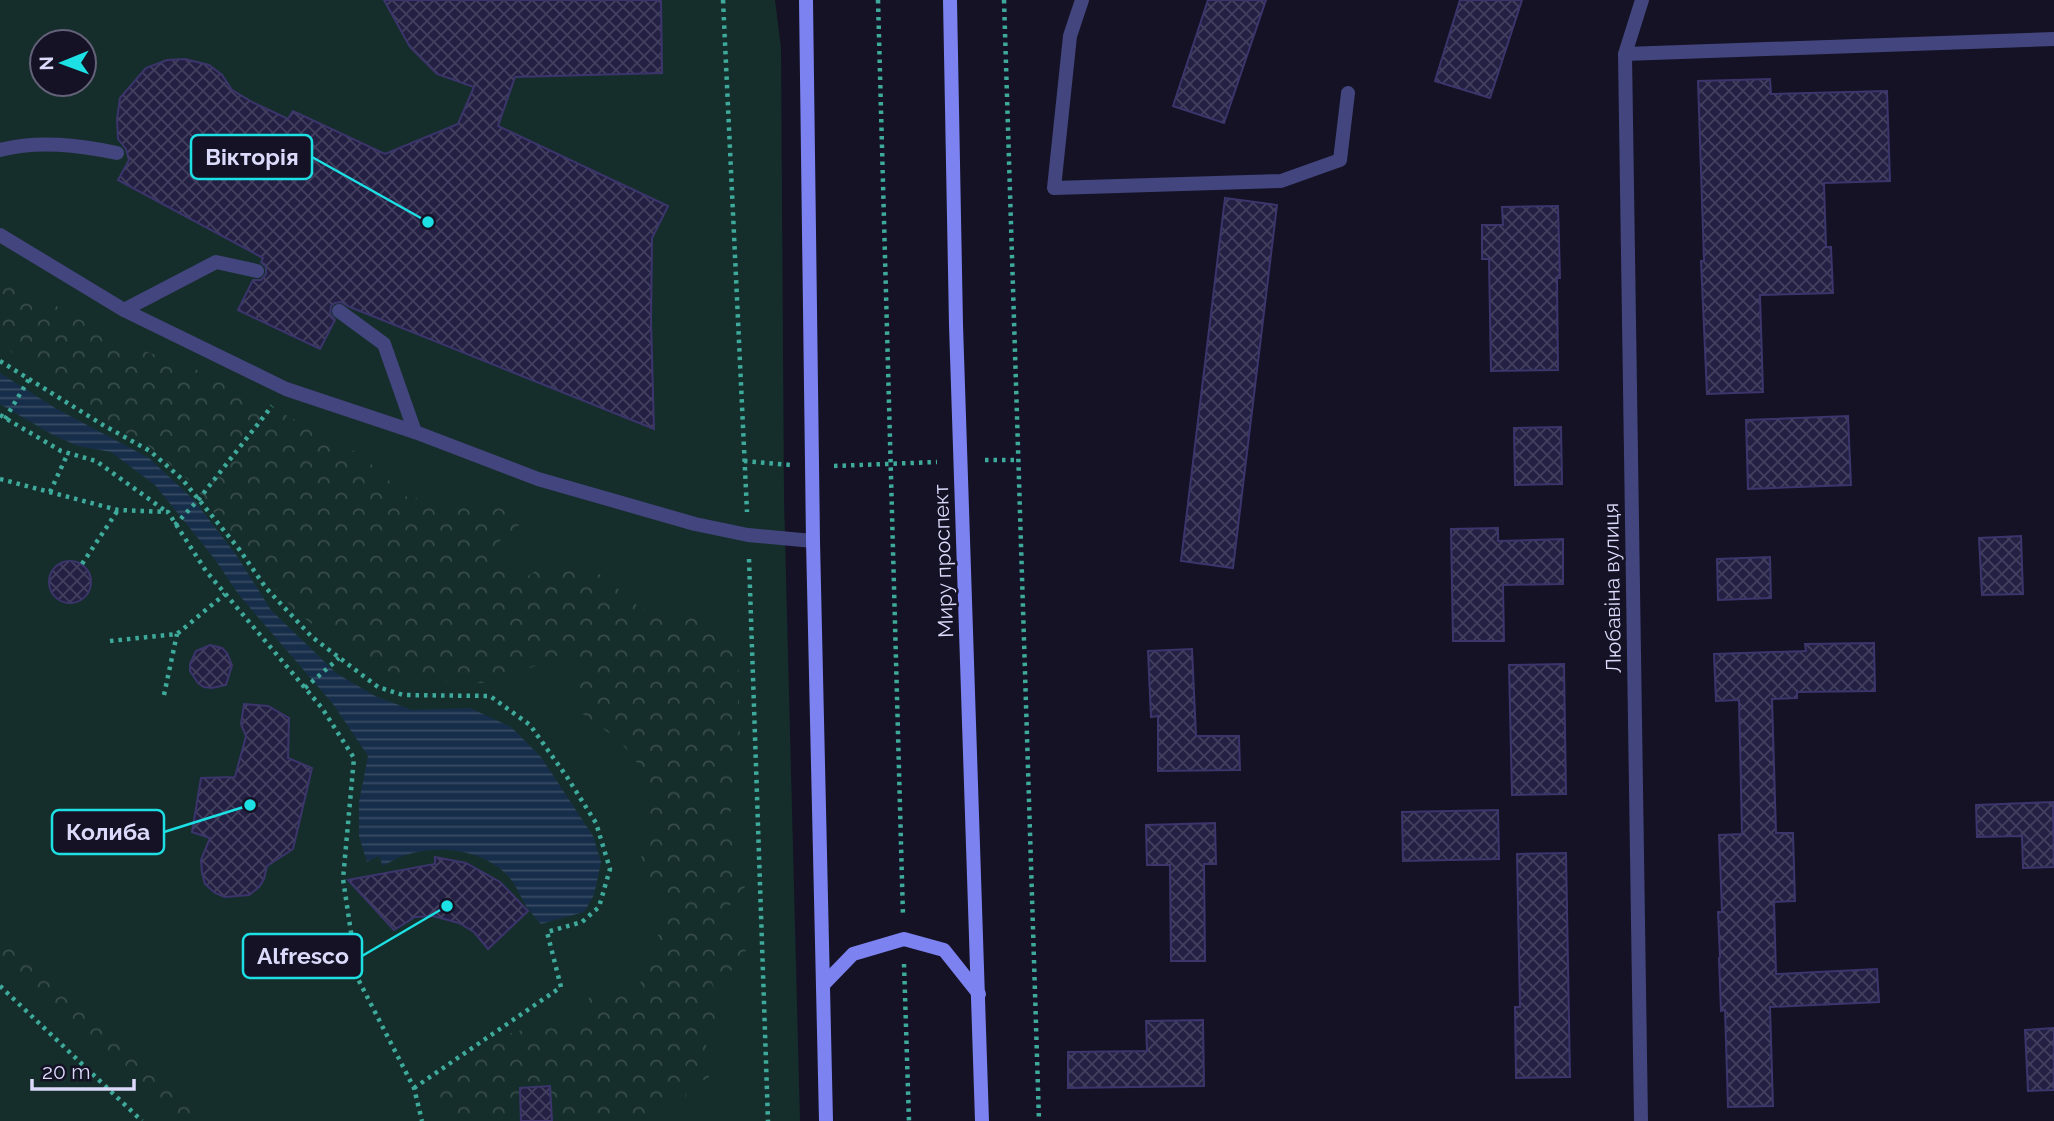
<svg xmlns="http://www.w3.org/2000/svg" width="2054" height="1121" font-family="Raleway,sans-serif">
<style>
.green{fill:#162e2b;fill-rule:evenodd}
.forest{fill:url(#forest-crowns)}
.water{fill:url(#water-rules)}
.building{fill:url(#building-cross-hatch);stroke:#3b356c;stroke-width:2}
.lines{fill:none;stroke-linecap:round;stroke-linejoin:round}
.path{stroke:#3eaa9b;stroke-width:4.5;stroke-dasharray:3.5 5;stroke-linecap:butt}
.service{stroke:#43457e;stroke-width:14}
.minor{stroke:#43457e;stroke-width:14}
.secondary{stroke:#7c82ef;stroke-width:14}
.labels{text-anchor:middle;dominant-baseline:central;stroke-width:5;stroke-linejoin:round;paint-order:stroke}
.street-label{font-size:21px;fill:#dbdafb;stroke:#141224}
.leader{fill:none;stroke:#1de0e4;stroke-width:2.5}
.callout-dot{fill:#1de0e4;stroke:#141224;stroke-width:2.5}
.callout{fill:#141224;stroke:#1de0e4;stroke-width:2.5}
.callout-label{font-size:23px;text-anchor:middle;font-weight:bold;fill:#dbdafb}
</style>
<defs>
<pattern id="forest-crowns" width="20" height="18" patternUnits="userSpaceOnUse" patternTransform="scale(1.75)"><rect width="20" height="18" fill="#162e2b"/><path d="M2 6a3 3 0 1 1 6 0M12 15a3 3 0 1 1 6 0" fill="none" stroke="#374c4b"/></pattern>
<pattern id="water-rules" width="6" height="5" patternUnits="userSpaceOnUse" patternTransform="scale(1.75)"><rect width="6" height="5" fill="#172e4a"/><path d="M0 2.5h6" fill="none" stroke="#384c65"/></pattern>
<pattern id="building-cross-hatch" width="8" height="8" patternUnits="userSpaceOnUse" patternTransform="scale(1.75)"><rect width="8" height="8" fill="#242043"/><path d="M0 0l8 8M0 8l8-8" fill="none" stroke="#43405f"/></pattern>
</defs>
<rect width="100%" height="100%" fill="#141224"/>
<path class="green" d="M0 0H775L781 48 784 498 800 1121H0ZM42 42H84V84H42Z"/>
<g class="forest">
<polygon points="0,274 120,342 208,374 360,454 407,497 455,503 499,501 524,521 494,546 515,585 547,563 602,575 640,608 676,616 706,614 738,642 740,749 728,828 745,887 714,924 743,933 747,961 712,982 722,1007 706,1043 709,1078 689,1085 683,1106 661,1105 653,1121 566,1121 556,1107 530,1087 511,1121 443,1121 439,1118 441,1075 501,1036 544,1024 579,1040 590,993 616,994 637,996 649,949 677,907 661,884 636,872 653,825 641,768 620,741 580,712 572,647 545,663 482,683 410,680 360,660 296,612 249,560 193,484 150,447 97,417 53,377 0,345"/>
<polygon points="0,926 203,1121 169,1121 0,960"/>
</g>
<path class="water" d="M0 373 57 409 149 458 194 500 237 556 271 610 336 673 375 696 412 710 470 708 511 727 541 757 593 836 601 862 594 895 584 912 541 924C535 917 528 910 524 902 518 892 515 883 506 874 481 849 436 844 403 856 396 858 389 863 383 866L379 856 367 862 359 836V802L368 756 333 704 239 595 214 558 155 485 111 452 78 446 53 435 0 404Z"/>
<g class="building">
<polygon points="384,0 661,0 662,73 515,77 498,126 668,206 652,238 651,321 654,429 350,307 341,302 335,303 331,306 330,314 335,320 320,349 238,310 253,280 261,280 266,274 266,267 261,262 263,258 118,180 129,160 126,149 118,139 117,119 120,98 146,68 167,60 185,59 209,65 222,75 232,90 254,103 288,119 293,111 385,154 458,124 474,87 437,74 410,47"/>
<polygon points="1208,0 1266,0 1224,123 1173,106"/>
<polygon points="1460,0 1522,0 1490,98 1435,81"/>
<polygon points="1770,79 1771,94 1887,91 1890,181 1824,183 1826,247 1831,247 1833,293 1760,295 1763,392 1707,394 1701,261 1704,261 1698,81"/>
<polygon points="1225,198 1277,205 1233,568 1181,561"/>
<polygon points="1558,206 1560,278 1557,278 1558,370 1491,371 1489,259 1482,259 1482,225 1503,225 1502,207"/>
<polygon points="1848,416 1851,485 1748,489 1746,420"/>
<polygon points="1561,427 1562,484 1515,485 1514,428"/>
<polygon points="1498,528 1498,541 1563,539 1563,584 1503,585 1504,641 1453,641 1451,529"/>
<polygon points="2021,536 2023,594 1982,595 1979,538"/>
<polygon points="1770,557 1771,598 1718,600 1717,559"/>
<circle cx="70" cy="582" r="21"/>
<polygon points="1874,643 1875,691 1797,692 1797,698 1772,699 1776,833 1793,833 1795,901 1774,902 1776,974 1877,969 1879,1002 1770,1007 1773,1106 1728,1107 1725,1010 1721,1011 1719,958 1720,957 1718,912 1722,912 1719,835 1742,834 1739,700 1716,701 1714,654 1806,651 1805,644"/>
<polygon points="210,645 222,648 227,653 232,665 226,685 212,688 204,687 198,683 190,671 190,664 196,651"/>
<polygon points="1192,649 1196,736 1239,736 1240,770 1158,771 1158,716 1151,717 1148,651"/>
<polygon points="1564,664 1566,794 1512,795 1509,665"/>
<polygon points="244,704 268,706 289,718 288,758 312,768 293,849 267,866 264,879 259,887 249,895 225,897 215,893 205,884 202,873 201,860 210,838 192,832 201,778 235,777 246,736 241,724"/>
<polygon points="2053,802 2054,867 2023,868 2022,836 1977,837 1976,805"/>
<polygon points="1498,810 1499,859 1403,861 1402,812"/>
<polygon points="1215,823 1216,864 1204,864 1205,961 1171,961 1170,865 1147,865 1146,825"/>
<polygon points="1566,853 1570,1077 1516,1078 1515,1007 1520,1007 1517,854"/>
<polygon points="435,857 466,863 500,882 528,911 488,949 474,932 459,923 433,916 415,917 394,930 348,880 435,864"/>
<polygon points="1203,1020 1204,1086 1068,1088 1068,1052 1147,1051 1146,1021"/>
<polygon points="2054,1028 2054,1090 2028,1091 2025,1030"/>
<polygon points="550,1086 552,1121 521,1121 520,1088"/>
</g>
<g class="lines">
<g class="path">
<polyline points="723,0 747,512"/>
<polyline points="878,0 903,917"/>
<polyline points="1004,0 1039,1121"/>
<polyline points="0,361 103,425 150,451 182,479 239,549 266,588 312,637 378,687 403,695 490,696 530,725 567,777 596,823 610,869 599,907 582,922 547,932 561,987 414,1088"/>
<polyline points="0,415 61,451 96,461 167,512"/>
<polyline points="5,419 29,379"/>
<polyline points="985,460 1019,460"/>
<polyline points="744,461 791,465"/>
<polyline points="834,466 937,462"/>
<polyline points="0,479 118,510 168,512 206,571 322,708 354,758 343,879 358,979 414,1088 422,1121"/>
<polyline points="50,492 68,453"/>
<polyline points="175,525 199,499 272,406"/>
<polyline points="749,559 768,1121"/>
<polyline points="82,564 118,510"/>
<polyline points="110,641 177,634 225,594"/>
<polyline points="305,688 339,658"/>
<polyline points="164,695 177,634"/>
<polyline points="904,964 909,1121"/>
<polyline points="0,986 142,1121"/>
</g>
<g class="service">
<polyline points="1082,0 1070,36 1054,188 1281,181 1340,160 1348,93"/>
<polyline points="1642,0 1625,54 2054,39"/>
<path d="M0 150C38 140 79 145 117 153"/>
<polyline points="0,235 124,310 286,389 415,432 538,479 695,524 748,535 813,541"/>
<polyline points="124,310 216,262 257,271"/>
<polyline points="339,311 384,344 415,432"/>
</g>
<polyline class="minor" points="1625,54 1641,1121"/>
<g class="secondary">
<polyline points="806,0 813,541 826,1121"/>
<polyline points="950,0 956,325 982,1121"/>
<polyline points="823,985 853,954 904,939 944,950 979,994"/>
</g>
</g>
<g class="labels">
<g class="street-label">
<text transform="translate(943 561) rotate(-92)">Миру проспект</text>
<text transform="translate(1612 588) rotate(-91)">Любавіна вулиця</text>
</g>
</g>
<path class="leader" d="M428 222L312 157M250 805L164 832M447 906L362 956"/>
<g class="callout-dot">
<circle cx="428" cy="222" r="7"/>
<circle cx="250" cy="805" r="7"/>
<circle cx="447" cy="906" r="7"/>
</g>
<g class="callout">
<rect x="191" y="135" width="121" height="44" rx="7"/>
<rect x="52" y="810" width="112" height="44" rx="7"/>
<rect x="243" y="934" width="119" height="44" rx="7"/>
</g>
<g class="callout-label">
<text x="252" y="165">Вікторія</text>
<text x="108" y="840">Колиба</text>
<text x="303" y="964">Alfresco</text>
</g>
<g transform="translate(63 63) rotate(269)"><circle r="33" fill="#141224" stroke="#64627a" stroke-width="2"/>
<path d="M0-5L12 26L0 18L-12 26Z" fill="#1de0e4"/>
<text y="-10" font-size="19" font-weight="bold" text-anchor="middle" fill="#dbdafb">N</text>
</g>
<path d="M32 1079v10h102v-10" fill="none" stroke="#dbdafb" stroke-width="3.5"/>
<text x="42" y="1079" font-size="21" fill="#dbdafb" stroke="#141224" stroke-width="5" paint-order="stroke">20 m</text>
</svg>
